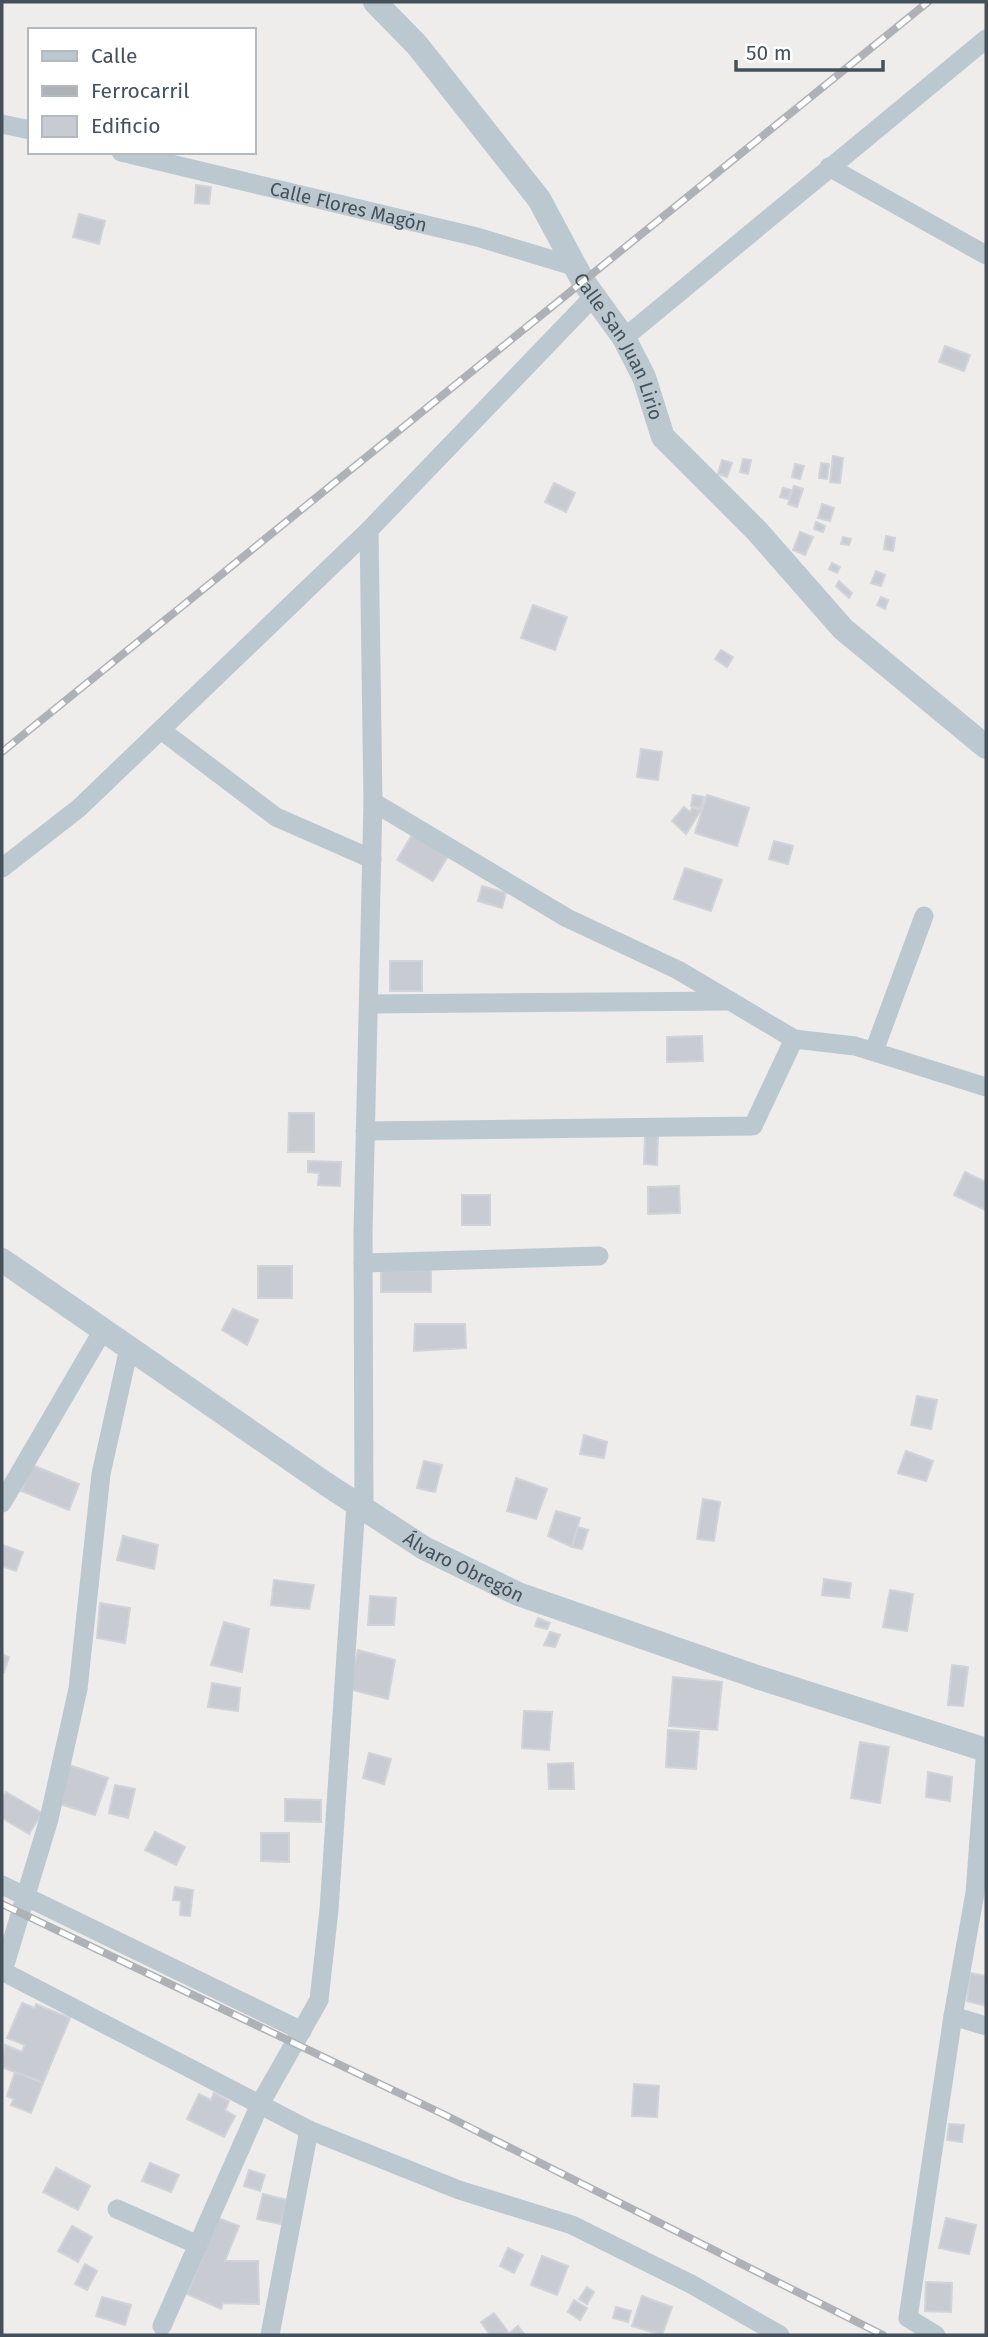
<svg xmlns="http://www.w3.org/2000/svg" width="988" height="2337" font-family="'Fira Sans',sans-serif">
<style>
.building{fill:#c8ccd2;stroke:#d0d3d8;stroke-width:2}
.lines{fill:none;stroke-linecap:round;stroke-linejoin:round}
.minor{stroke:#bcc8d0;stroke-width:19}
.tertiary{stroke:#bcc8d0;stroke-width:24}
.rail-casing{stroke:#aeb2b7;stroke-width:8}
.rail{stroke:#fff;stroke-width:5;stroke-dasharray:16;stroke-linecap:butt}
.labels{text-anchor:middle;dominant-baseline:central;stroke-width:6;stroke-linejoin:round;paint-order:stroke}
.street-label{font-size:19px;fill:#44515a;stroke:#fff}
</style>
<rect width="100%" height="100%" fill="#efecec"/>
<g class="building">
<polygon points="196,185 211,187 209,204 195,203"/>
<polygon points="79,214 105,221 99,244 73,237"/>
<polygon points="945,346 970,355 964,371 939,362"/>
<polygon points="833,456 843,458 840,483 830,482"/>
<polygon points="743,459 751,460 748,474 740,472"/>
<polygon points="722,460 732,463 727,477 718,474"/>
<polygon points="821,463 829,464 827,479 819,478"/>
<polygon points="795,464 804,466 800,479 792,477"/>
<polygon points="554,483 575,493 566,512 545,502"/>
<polygon points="794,486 803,489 797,507 788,504"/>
<polygon points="783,488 791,490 788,499 780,497"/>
<polygon points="822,504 834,508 830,521 818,518"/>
<polygon points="816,522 825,526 823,532 814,529"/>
<polygon points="800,532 813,537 805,555 793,550"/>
<polygon points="886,536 895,538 893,551 884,549"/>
<polygon points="843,537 851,539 849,545 841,544"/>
<polygon points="832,563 840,567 837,573 829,569"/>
<polygon points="876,571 885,575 881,586 871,583"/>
<polygon points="839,581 852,593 849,598 836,586"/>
<polygon points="881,597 888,600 885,609 877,605"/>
<polygon points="533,605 567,617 555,650 521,638"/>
<polygon points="721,650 733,657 727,667 715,659"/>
<polygon points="641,749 662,752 658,780 637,777"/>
<polygon points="693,795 704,797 701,808 691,806"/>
<polygon points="707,795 749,808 737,846 695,833"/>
<polygon points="684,807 690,812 692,808 701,810 686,834 672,821"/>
<polygon points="412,835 448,856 433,881 397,860"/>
<polygon points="774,841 793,846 788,864 769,859"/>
<polygon points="685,868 722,880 711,911 674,899"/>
<polygon points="482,886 506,893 502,908 478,901"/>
<rect x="390" y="961" width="32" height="30"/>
<polygon points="702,1036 703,1061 667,1062 667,1037"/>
<polygon points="289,1113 314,1113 314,1152 288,1152"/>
<polygon points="645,1135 658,1135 657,1165 644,1164"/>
<polygon points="308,1161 341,1162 340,1186 318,1185 319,1173 308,1172"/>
<polygon points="965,1172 986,1182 985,1210 954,1195"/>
<polygon points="679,1186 680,1213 648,1214 648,1187"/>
<rect x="462" y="1195" width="28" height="30"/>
<polygon points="431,1265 431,1292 381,1292 381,1266"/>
<rect x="258" y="1266" width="34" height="32"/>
<polygon points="233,1309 258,1320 247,1345 222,1330"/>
<polygon points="415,1324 465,1324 466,1348 414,1351"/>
<polygon points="917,1396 937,1400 931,1429 911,1425"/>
<polygon points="584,1435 607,1442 604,1458 580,1454"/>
<polygon points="906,1451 933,1461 926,1481 898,1473"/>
<polygon points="424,1461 442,1465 435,1492 417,1488"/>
<polygon points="32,1465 79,1484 69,1510 21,1491"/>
<polygon points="516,1478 547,1489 536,1519 507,1511"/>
<polygon points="703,1499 720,1502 714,1541 697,1539"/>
<polygon points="556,1511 580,1518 572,1547 548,1536"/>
<polygon points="578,1527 588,1530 582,1549 572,1547"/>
<polygon points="123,1536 158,1545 154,1569 117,1560"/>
<polygon points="2,1545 23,1552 16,1571 2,1566"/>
<polygon points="824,1579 851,1583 849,1598 822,1595"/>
<polygon points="274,1580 314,1585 309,1609 271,1605"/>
<polygon points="890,1590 913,1594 907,1631 883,1627"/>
<polygon points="370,1596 396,1598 394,1625 368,1625"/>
<polygon points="100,1603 130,1608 125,1643 97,1638"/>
<polygon points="538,1618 550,1623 547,1629 535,1626"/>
<polygon points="224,1622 249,1629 242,1672 211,1665"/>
<polygon points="550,1632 560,1635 555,1647 544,1645"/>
<polygon points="358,1650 395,1660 388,1699 349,1689"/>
<polygon points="2,1654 9,1657 4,1672 2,1671"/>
<polygon points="952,1665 968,1667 963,1706 948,1705"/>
<polygon points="673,1677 722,1682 717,1730 669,1726"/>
<polygon points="212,1683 240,1688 238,1711 208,1707"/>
<polygon points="524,1711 552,1712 549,1750 522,1748"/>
<polygon points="668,1730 699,1732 696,1769 666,1767"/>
<polygon points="860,1742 889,1747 880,1803 851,1798"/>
<polygon points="369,1753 391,1759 384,1784 363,1778"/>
<polygon points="573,1763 574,1789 549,1789 548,1764"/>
<polygon points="69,1765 108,1778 95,1815 57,1803"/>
<polygon points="928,1772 952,1777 950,1801 926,1797"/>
<polygon points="115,1785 135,1789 128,1818 109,1813"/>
<polygon points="6,1792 42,1813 29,1834 2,1818 2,1799"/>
<polygon points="285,1799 321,1800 321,1822 285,1821"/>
<polygon points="155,1832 185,1847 176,1865 145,1850"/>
<polygon points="261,1833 289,1833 289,1862 261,1861"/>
<polygon points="175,1887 193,1890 190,1916 180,1915 181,1901 173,1900"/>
<polygon points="970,1973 986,1976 986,2006 967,2001"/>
<polygon points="22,2003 35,2008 36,2004 70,2018 43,2083 2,2067 5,2045 22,2052 25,2045 7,2038"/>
<polygon points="15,2072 43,2083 31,2113 11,2105 14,2099 7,2096"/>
<polygon points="634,2084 659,2086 657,2117 632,2116"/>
<polygon points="214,2093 229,2101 225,2110 235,2116 224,2137 187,2119 199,2094 211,2100"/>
<polygon points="949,2124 964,2125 962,2142 947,2140"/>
<polygon points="150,2163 179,2175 171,2192 142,2181"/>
<polygon points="56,2168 90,2186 78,2210 43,2192"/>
<polygon points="249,2170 265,2175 260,2191 244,2186"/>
<polygon points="263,2194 287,2200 281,2224 257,2219"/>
<polygon points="218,2218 239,2226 225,2261 258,2261 259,2304 223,2303 221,2309 187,2294"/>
<polygon points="946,2218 976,2225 969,2254 939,2248"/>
<polygon points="72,2226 92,2237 78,2262 58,2251"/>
<polygon points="508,2248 523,2255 514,2273 500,2266"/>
<polygon points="542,2256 568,2266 557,2295 531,2285"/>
<polygon points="85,2264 97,2271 87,2290 75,2284"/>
<polygon points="926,2282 952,2283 951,2312 925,2311"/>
<polygon points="587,2287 594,2292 587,2304 579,2299"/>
<polygon points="642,2296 672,2307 662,2335 632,2326"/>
<polygon points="102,2297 131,2305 125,2325 96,2316"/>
<polygon points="574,2300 587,2308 580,2320 568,2312"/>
<polygon points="616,2307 631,2311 628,2322 613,2318"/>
<polygon points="494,2313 509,2333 506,2335 490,2335 481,2322"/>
<polygon points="518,2326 525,2335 507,2335"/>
</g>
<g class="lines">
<g class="minor">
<polyline points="2,124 30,130"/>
<path id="s1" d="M121 152 477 237 576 267"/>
<polyline points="829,167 986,255"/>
<polyline points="624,338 986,39"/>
<polyline points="161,730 276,817 372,859"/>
<polyline points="373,802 567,918 678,970 794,1039 855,1046 986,1087"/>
<polyline points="2,868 79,808 369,530 594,296"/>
<polyline points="369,1004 731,1001"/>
<polyline points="874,1051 924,916"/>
<polyline points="365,1131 753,1126 794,1039"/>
<polyline points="363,1263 599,1256"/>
<polyline points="2,1503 103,1330"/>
<polyline points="364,1509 363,1233 373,802 369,530"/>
<polyline points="2,1885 302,2031"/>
<polyline points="2,1971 309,2130 459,2190 572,2225 691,2284 780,2335"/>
<polyline points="3,1971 49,1819 78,1689 101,1474 129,1348"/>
<polyline points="953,2016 975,1893 986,1746"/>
<polyline points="117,2209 198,2245"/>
<polyline points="162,2326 260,2104 319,2000 329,1910 356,1504"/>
<polyline points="270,2335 309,2130"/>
<polyline points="936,2335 908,2318 953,2016 986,2026"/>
</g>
<g class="tertiary">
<path id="s2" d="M375 2 417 45 539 199 583 281 624 338 644 377 663 437 757 531 843 629 986 747"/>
<path id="s3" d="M2 1260 326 1484 424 1548 518 1594 757 1677 986 1750"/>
</g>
<g class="rail-casing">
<g id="rail">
<polyline points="2,752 928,2"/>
<polyline points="2,1904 443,2114 883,2335"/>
</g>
</g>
<use href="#rail" class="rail"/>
</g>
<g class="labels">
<g class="street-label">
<text stroke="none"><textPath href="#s1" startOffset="234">Calle Flores Magón</textPath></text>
<text stroke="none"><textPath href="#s2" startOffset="425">Calle San Juan Lirio</textPath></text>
<text stroke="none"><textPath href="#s3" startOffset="555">Álvaro Obregón</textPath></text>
</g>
</g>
<rect width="988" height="2337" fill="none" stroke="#44515a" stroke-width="7"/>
<rect x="28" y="28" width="228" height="126" fill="#ffffff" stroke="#b4b9bd" stroke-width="2"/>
<rect x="42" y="51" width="35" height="10" fill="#bcc8d0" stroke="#b4b9bd" stroke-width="2"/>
<text x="91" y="63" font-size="21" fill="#44515a">Calle</text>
<rect x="42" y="86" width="35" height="10" fill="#aeb2b7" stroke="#b4b9bd" stroke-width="2"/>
<text x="91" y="98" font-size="21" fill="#44515a">Ferrocarril</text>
<rect x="42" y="116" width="35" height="21" fill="#c8ccd2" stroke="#b4b9bd" stroke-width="2"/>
<text x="91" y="133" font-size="21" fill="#44515a">Edificio</text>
<path d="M736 60v10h147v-10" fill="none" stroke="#44515a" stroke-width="3.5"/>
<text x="746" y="60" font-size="21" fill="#44515a" stroke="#ffffff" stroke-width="5" paint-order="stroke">50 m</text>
</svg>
